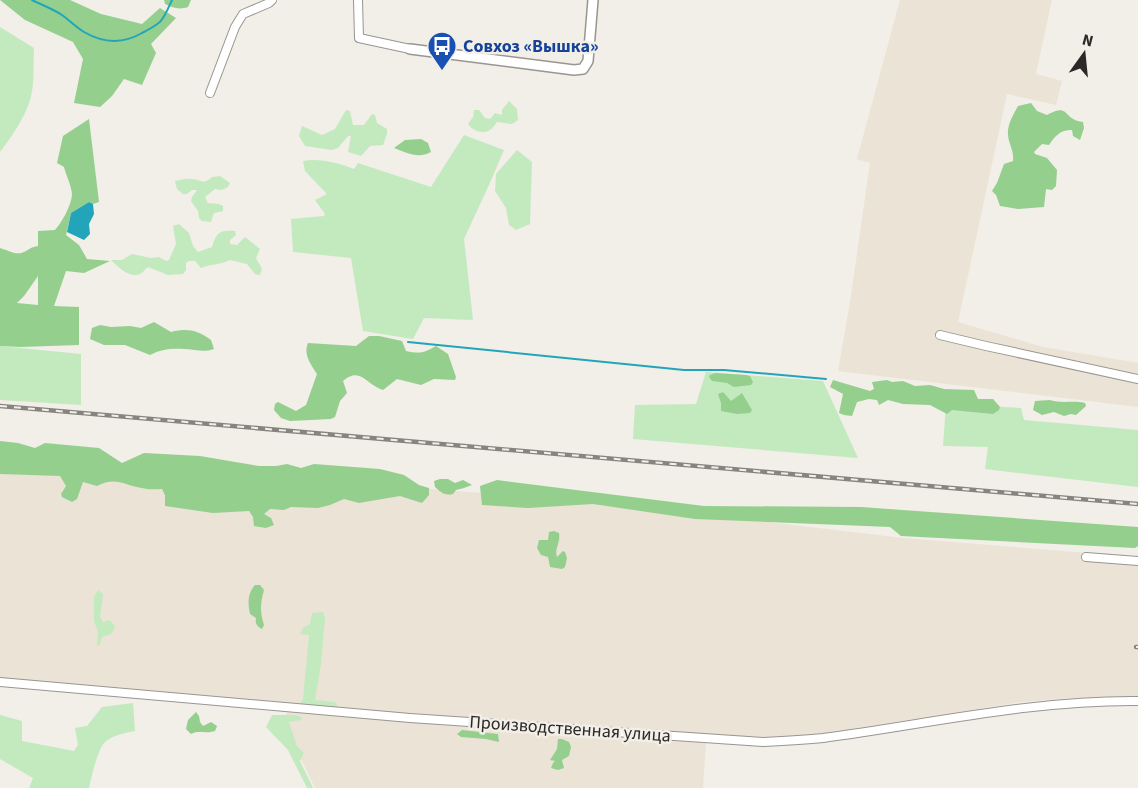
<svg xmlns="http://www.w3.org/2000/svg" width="1138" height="788" font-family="'Source Sans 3',sans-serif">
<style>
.built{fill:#ebe3d6}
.green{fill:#c3eabe}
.forest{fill:#94cf8e;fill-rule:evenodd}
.water{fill:#22a5b9}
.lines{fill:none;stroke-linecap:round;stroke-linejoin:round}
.stream{stroke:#22a5b9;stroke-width:2}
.minor-casing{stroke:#999590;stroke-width:10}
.tertiary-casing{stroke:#999590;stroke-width:12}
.minor{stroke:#fff;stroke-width:8}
.tertiary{stroke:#fff;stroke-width:9}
.rail-casing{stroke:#878480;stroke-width:4.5}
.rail{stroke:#f2eee8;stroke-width:2;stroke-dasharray:7;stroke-linecap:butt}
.labels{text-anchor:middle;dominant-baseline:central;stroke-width:5;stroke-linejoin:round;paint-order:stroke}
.transit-label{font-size:18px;font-weight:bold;fill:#164399;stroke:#f2eee8;text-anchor:start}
.street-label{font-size:18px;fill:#2b2927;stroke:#f2eee8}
</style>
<rect width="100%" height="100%" fill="#f2eee8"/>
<g class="built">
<polygon points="900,0 1052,0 1036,74 1062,81 1056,105 1007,94 958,322 1043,347 1138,363 1138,407 838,371 850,302 870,163 857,159"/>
<polygon points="0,455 608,503 903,538 1138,557 1138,697 1072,698 1021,702 787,739 595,727 286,704 0,679"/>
<polygon points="288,710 426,723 706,741 703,788 315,788 283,721"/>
</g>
<g class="green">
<path d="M0 27 34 48C33 65 35 84 30 100 24 119 12 136 0 152Z"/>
<path d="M509 101 517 109 518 120 512 124 497 122C495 125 493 128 490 130 483 135 472 130 468 124L473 117 474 110H479L485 118 490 119 495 113 502 115V110Z"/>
<polygon points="346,110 350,111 353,125 364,125 372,114 375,115 377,123 387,129 387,134 383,145 370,146 361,156 348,152 351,136 348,136 338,148 332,150 305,146 299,136 302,126 322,135 335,129"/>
<path d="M464 135 504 150 489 185 464 239 473 320 424 318 413 339 363 331 351 258 293 252 291 219 324 216 325 214 315 200 327 194 305 171 303 161C319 158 339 163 354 169L358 163 431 187Z"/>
<polygon points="517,150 532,162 530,224 516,230 509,225 506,208 495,191 496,174"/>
<path d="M220 176 230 183 228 187 222 190 215 189 205 197 208 203 219 204 223 206V211L214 213 211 222 202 221 199 218 198 211 191 201 192 197 197 190H192L187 194H183L177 189 175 181C180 180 187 178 192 179 202 180 203 185 212 177Z"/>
<path d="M179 224 189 233 193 246 198 252 212 247C217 232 219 230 235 231L236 235 230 240V244L237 245 245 237 260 249 256 258 262 269 260 275 255 274 247 264 230 260C218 266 213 263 201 268L195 261H189L186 263V270L183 274 168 275 148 267C145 269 143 273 140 274 130 279 117 266 111 260H122L132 254 151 258 159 257 166 261 169 260 176 244 173 226Z"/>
<polygon points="0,346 81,354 81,405 0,400"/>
<polygon points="706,372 823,381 858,458 633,439 635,405 696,404"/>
<polygon points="946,404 1021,408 1024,420 1138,430 1138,487 985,469 988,447 943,446"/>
<path d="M98 590 103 594 100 616 103 622 110 620 115 627C112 635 109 635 102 637L100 644 97 646 98 632 94 621V597Z"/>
<polygon points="323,612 325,619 321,664 315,700 335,702 338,707 332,709 300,705 303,699 309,635 300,634 303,628 310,624 312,613"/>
<path d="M133 703 135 731C125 733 112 735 104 743 98 749 91 778 89 788H29L33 778 0 759V715L22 721V741L74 751 78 745 75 728 87 726 102 707Z"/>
<polygon points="272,715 295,715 302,717 301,720 289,722 297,746 304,753 300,761 313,788 307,788 288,750 266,727"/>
</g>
<g class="forest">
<polygon points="0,0 70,0 101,14 142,24 160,8 176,18 151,44 156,53 142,85 124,79 112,96 100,107 74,103 83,59 73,42 25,20"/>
<path d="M164 0H191L188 7C179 10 173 8 165 4Z"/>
<path d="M1031 103 1037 111 1047 115C1071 102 1061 119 1083 122L1084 128 1080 140 1073 136 1072 130C1060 130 1055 136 1049 145L1042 144 1034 152 1035 154 1047 158 1057 170 1056 186 1052 190 1046 189 1044 207 1018 209 1000 206 996 195 992 191 997 183 1004 164 1013 161C1014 150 1009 145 1008 135 1007 125 1013 115 1018 106Z"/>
<path d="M89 119 99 202 93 204 89 202 71 213 66 235 79 245 87 259 110 261 84 273 66 271 54 306 79 307V345L20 347 0 346V248C7 250 17 256 24 252 30 249 31 247 38 246V231L55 230C62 222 71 206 72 195 72 187 66 175 64 167L57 163 63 136ZM38 276V305L17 303 24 296Z"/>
<path d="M421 139 428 143 431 152C418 159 407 153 394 148L405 140Z"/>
<path d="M154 322 171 332C188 328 197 330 211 340L214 349C203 353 195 349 184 349 172 348 161 349 150 355L125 345H104L90 339 92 328 100 325 111 327 130 326 141 328Z"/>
<path d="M369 336H379L402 341 406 351C420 354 424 353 436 346L448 354 456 377 455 380 434 379 421 385 397 379 383 390C366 385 361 366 343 381L347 393 340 401 335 417 331 419 290 421 281 418 274 410 275 404 278 402 296 411 306 405 317 374C311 364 303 355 308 343L356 346Z"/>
<polygon points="715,373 746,375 750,376 753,382 751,385 734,387 727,383 712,381 709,377 710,375"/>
<polygon points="833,380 870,391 874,389 872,382 887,380 892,382 903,381 915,386 930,385 944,389 974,390 978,399 993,399 1000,407 999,410 993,414 952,410 947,414 930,405 903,404 888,400 879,405 877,400 869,399 857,402 852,416 844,415 839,413 843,394 830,387"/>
<polygon points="723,392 731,401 742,393 752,410 750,413 737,414 721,411 721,403 718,394"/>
<path d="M1050 400C1062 404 1073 400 1085 403L1086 406 1076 415 1071 414 1064 416 1054 412 1042 415 1033 410 1035 401Z"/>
<path d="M0 441 18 443 35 448 45 443 99 448 122 463 144 453 200 456 259 466H276L287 464 301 468 314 464 380 469 404 475 419 485 429 488V495L422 503 400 496 359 503 344 499 330 505 318 508 291 507 284 510 270 509 264 514 271 518 274 525 266 528 254 526 253 517 249 511 213 513 165 506V495L162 489C155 489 149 490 142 488 124 485 115 476 97 486L83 482 77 499 72 502 62 497 61 494 66 486 60 476 0 474Z"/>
<path d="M440 479H448L455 483 463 480 472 485 464 488 456 490 453 494C444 496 441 492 435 487L434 481Z"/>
<polygon points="497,480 704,506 861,507 1138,527 1138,546 1135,548 901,536 890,527 695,519 593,504 528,508 482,505 480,486"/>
<path d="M554 531 559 533C561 542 554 549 557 557L563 551 565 552 567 558 565 567 562 569 550 567 548 557 541 555 537 548 539 540H548L549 532Z"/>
<path d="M255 585H260L264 590C260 604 260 612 264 625L262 629C257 626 255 624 256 618L250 614C248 604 247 594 255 585Z"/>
<path d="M196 712 199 716 200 722 203 726 211 722 217 726 215 731C206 734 198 730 191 734L186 729 188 720Z"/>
<polygon points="462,730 498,734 499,742 486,739 461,737 457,734"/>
<polygon points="558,739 562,739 569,742 571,747 569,756 562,760 564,768 558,770 551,768 553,763 555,761 550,760 557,749"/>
</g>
<polygon class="water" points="89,202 93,204 94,214 89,224 90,234 84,240 67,232 71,213"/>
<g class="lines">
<g class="stream">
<path d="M32 0C42 5 53 9 62 15 69 20 76 27 84 32 103 43 123 44 142 33 163 22 162 22 172 0"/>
<polyline points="408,342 684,370 724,370 826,379"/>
</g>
<g class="minor-casing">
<g id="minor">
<polyline points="358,0 359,38 410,49"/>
<polyline points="210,93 235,27 243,14 269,3 272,0"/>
<polyline points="940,335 986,346 1138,379"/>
<polyline points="1086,557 1138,561"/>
<path d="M0 682 410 718 763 742C783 741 803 740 823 738 928 724 1032 700 1138 701"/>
</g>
</g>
<g class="tertiary-casing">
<polyline id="tertiary" points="410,49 574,70 583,69 588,61 593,0"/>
</g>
<use href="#minor" class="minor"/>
<use href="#tertiary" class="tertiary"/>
<g class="rail-casing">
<g id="rail">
<polyline points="0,406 1138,504"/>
<polyline points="1136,647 1138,647"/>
</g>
</g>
<use href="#rail" class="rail"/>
</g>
<defs>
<g id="bus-pin" transform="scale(1.5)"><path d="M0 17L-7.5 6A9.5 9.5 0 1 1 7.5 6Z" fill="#1a4fb4" stroke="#f2eee8"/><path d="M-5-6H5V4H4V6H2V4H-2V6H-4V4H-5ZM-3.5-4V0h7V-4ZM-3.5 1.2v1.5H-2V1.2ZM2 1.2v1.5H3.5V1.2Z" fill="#fff"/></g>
</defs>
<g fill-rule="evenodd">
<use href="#bus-pin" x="442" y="46"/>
</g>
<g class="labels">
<g class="transit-label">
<text x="463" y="46">Совхоз «Вышка»</text>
</g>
<g class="street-label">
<text transform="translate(570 729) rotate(4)">Производственная улица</text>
</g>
</g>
<g transform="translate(1084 54) rotate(15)" stroke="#f2eee8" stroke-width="4.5" paint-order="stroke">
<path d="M0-4.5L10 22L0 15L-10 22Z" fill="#2b2927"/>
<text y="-9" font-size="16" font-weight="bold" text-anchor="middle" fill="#2b2927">N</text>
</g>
</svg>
